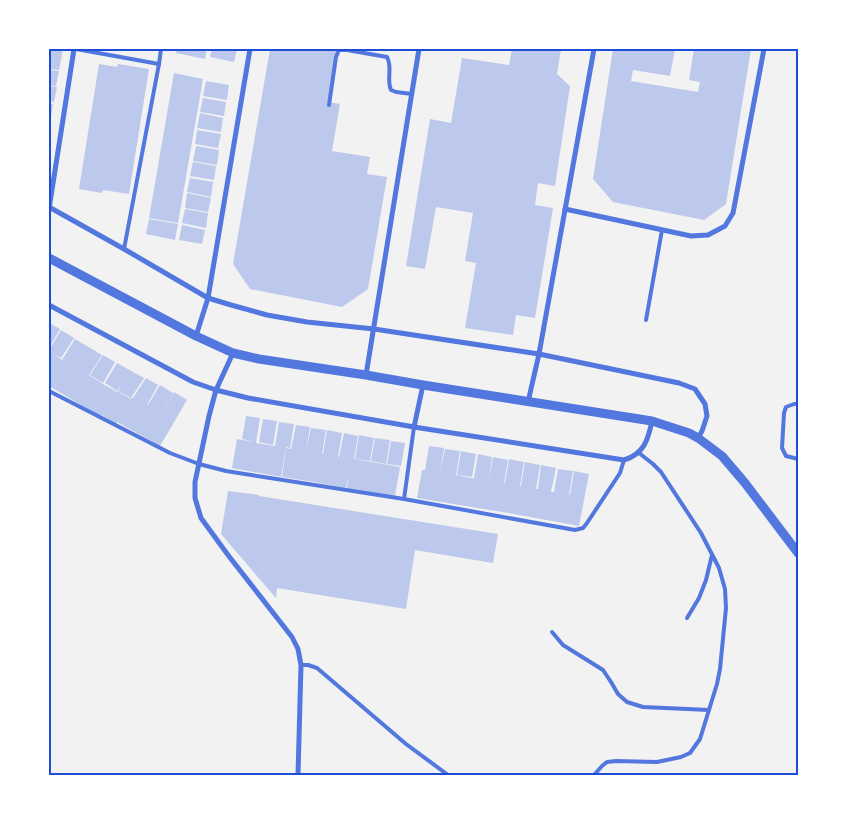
<svg xmlns="http://www.w3.org/2000/svg" width="847" height="824" font-family="Karla,sans-serif">
<style>
.building{fill:#bdc9ec}
.lines{fill:none;stroke-linecap:round;stroke-linejoin:round}
.service{stroke:#5277de;stroke-width:4}
.minor{stroke:#5277de;stroke-width:5}
.tertiary{stroke:#5277de;stroke-width:9}
.neatline{fill:none;stroke:#1d4ed8;stroke-width:2}
</style>
<rect width="100%" height="100%" fill="#f2f2f2"/>
<g class="building">
<polygon points="49,49 63,49 59,70 49,69"/>
<polygon points="177,49 207,49 205,59 176,53"/>
<polygon points="212,49 237,49 234,62 210,57"/>
<polygon points="270,49 337,49 328,102 340,104 332,151 370,157 367,174 387,177 368,289 342,307 250,289 233,264"/>
<polygon points="512,49 561,49 557,74 570,86 555,186 538,183 535,205 553,208 535,318 516,315 513,335 465,328 476,263 465,261 473,213 436,207 425,269 406,266 430,119 451,123 462,58 509,65"/>
<polygon points="613,49 675,49 670,76 633,70 631,81 698,92 700,82 689,80 694,49 751,49 726,204 704,220 613,202 593,179"/>
<polygon points="99,64 117,67 118,64 149,69 129,194 103,190 102,193 79,189"/>
<polygon points="49,70 59,71 56,86 49,85"/>
<polygon points="174,73 203,79 178,223 149,218"/>
<polygon points="206,81 229,85 227,100 203,96"/>
<polygon points="49,86 57,87 54,102 49,101"/>
<polygon points="203,98 226,102 224,116 200,112"/>
<polygon points="49,103 53,104 51,118 49,118"/>
<polygon points="200,113 223,118 221,132 197,128"/>
<polygon points="197,130 221,134 218,148 195,144"/>
<polygon points="196,146 219,150 217,165 193,161"/>
<polygon points="193,162 216,166 214,180 190,176"/>
<polygon points="190,178 213,182 211,197 187,192"/>
<polygon points="187,193 211,198 208,212 185,208"/>
<polygon points="185,209 208,213 206,228 182,223"/>
<polygon points="149,219 178,224 175,240 146,234"/>
<polygon points="182,225 205,230 202,244 179,240"/>
<polygon points="49,323 60,329 49,348"/>
<polygon points="61,330 74,338 61,358 52,353 62,360 75,339 102,355 89,375 103,384 117,392 117,391 105,383 117,363 144,378 131,398 118,391 122,383 117,391 131,399 132,398 133,398 146,378 158,385 147,405 148,405 160,385 173,393 161,414 174,392 187,400 160,446 117,422 116,424 102,415 101,417 49,386 49,350"/>
<polygon points="103,355 115,362 103,383 90,375"/>
<polygon points="246,416 260,418 256,443 269,445 275,446 279,422 294,424 290,448 286,447 281,477 232,468 237,439 254,442 242,439"/>
<polygon points="263,419 277,421 273,445 259,442"/>
<polygon points="296,425 310,427 306,451 311,428 326,430 322,454 323,454 327,430 342,433 338,457 339,457 344,433 358,436 354,459 400,467 395,496 347,488 348,477 346,488 314,482 316,471 314,482 282,477 286,448 291,449"/>
<polygon points="359,435 374,438 370,461 355,459"/>
<polygon points="375,438 390,440 386,464 371,461"/>
<polygon points="391,441 405,443 401,466 387,464"/>
<polygon points="429,446 444,448 440,473 445,449 460,451 456,475 470,478 474,478 478,454 492,457 489,481 493,457 508,460 504,483 505,483 509,459 524,462 520,486 521,486 525,462 540,465 536,489 538,489 541,465 556,468 551,492 554,492 558,469 573,471 569,495 570,495 574,471 589,474 579,526 514,514 417,498 422,470 425,470"/>
<polygon points="461,451 476,454 472,477 457,475"/>
<polygon points="228,491 259,495 259,496 498,534 493,563 415,550 406,609 277,588 276,598 221,534"/>
</g>
<g class="lines">
<g class="service">
<polyline points="76,49 159,64 161,49"/>
<path d="M329 105 336 57 339 50H347L387 57C393 68 386 79 391 90L396 92 412 94"/>
<polyline points="124,249 159,64"/>
<polyline points="646,320 662,230"/>
<polyline points="49,391 170,453 199,464 226,471 404,499 575,530 583,528 587,523 620,473 624,460"/>
<polyline points="798,404 794,404 786,407 784,413 782,448 786,456 798,459"/>
<polyline points="404,499 414,427"/>
<polyline points="687,618 699,598 706,580 712,555"/>
<polyline points="552,632 563,645 603,670 611,682 618,694 627,702 643,707 709,710"/>
<polyline points="301,665 308,665 317,668 406,744 448,775"/>
<polyline points="594,775 602,766 607,762 616,761 657,762 681,757 690,753 700,739 717,684 720,669 726,608 725,589 719,568 701,533 661,472 653,464 639,453"/>
</g>
<g class="minor">
<polyline points="49,207 124,249 208,298 231,305 267,315 307,322 374,329 539,354 679,383 695,389 705,404 707,416 702,431 698,438"/>
<polyline points="49,209 74,49"/>
<polyline points="565,209 691,236 708,235 725,226 733,213 764,49"/>
<path d="M49 305 193 382 216 390 248 398 414 427 624 460C644 454 648 440 652 421"/>
<polyline points="196,336 208,298 250,49"/>
<polyline points="233,353 216,390 209,416 195,482 195,498 201,518 228,555 292,637 298,649 301,665 298,775"/>
<polyline points="366,375 419,49"/>
<polyline points="528,402 539,354 594,49"/>
<polyline points="414,427 423,385"/>
</g>
<polyline class="tertiary" points="49,258 196,336 233,353 259,359 366,375 423,385 652,421 689,433 698,438 722,456 745,483 798,553"/>
</g>
<rect width="847" height="824" fill="none" stroke="#ffffff" stroke-width="100"/>
<rect x="50" y="50" width="747" height="724" class="neatline"/>
</svg>
